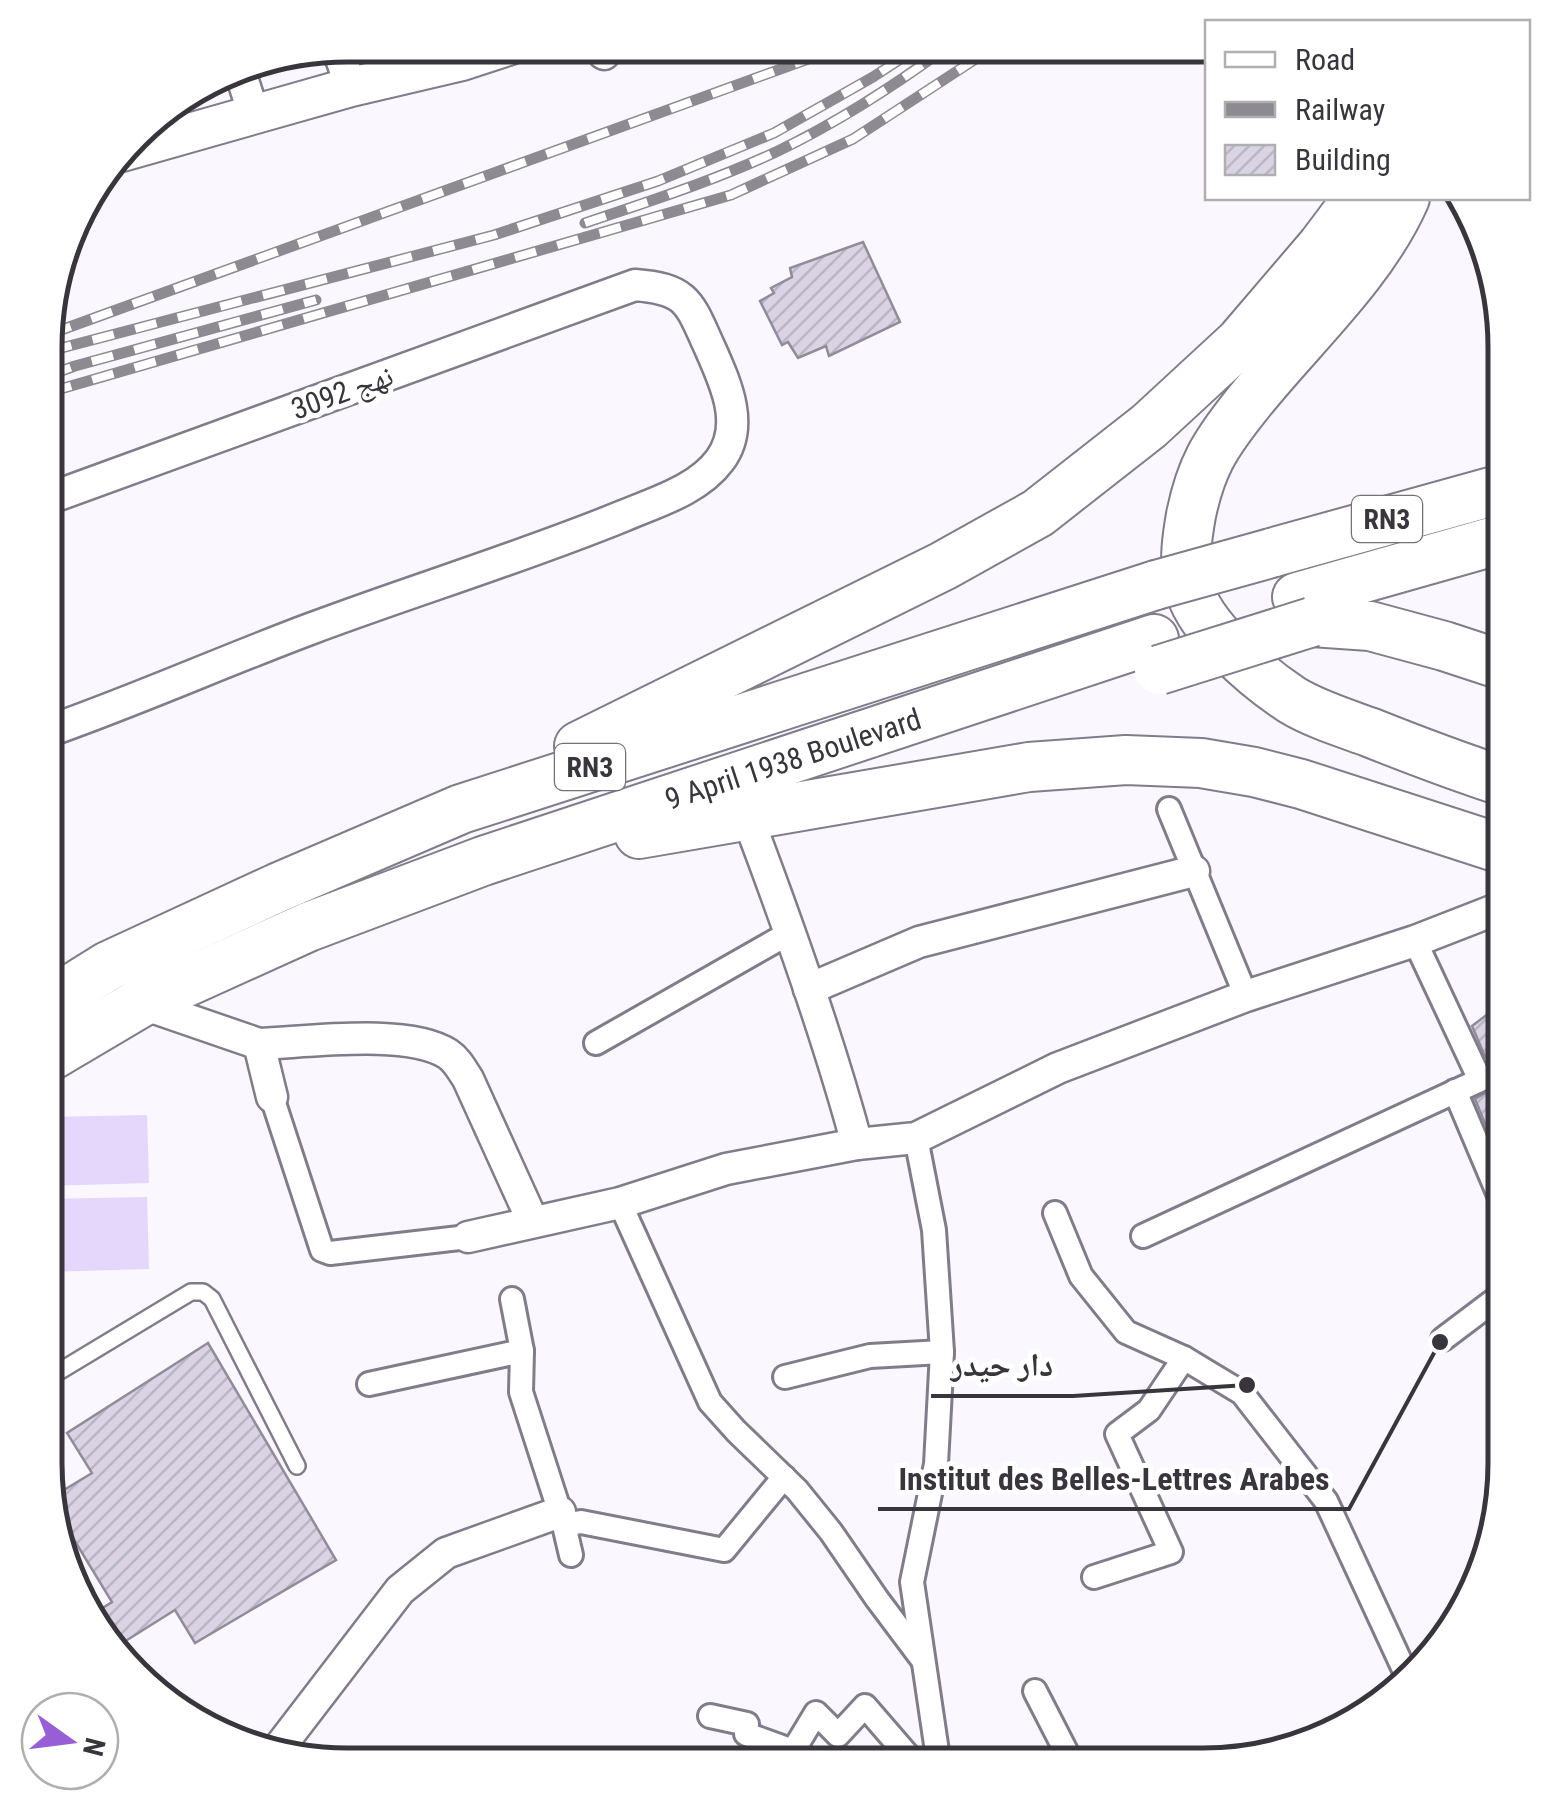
<svg xmlns="http://www.w3.org/2000/svg" width="1550" height="1811" font-family="'Roboto Condensed','Noto Naskh Arabic',sans-serif">
<style>
.pitch{fill:#e5d6fb}
.building{fill:url(#building-hatch);stroke:#918b9a;stroke-width:2.5}
.lines{fill:none;stroke-linecap:round;stroke-linejoin:round}
.service-casing{stroke:#817c8a;stroke-width:20}
.pedestrian-casing{stroke:#817c8a;stroke-width:28}
.minor-casing{stroke:#817c8a;stroke-width:35}
.tertiary-casing{stroke:#817c8a;stroke-width:42}
.primary-casing{stroke:#817c8a;stroke-width:52}
.service{stroke:#fff;stroke-width:15}
.pedestrian{stroke:#fff;stroke-width:22}
.minor{stroke:#fff;stroke-width:30}
.tertiary{stroke:#fff;stroke-width:38}
.primary{stroke:#fff;stroke-width:48}
.rail-casing{stroke:#8d8a91;stroke-width:11}
.rail{stroke:#fff;stroke-width:8;stroke-dasharray:22;stroke-linecap:butt}
.primary-bridge-casing{stroke:#817c8a;stroke-width:52;stroke-linecap:butt}
.primary-bridge{stroke:#fff;stroke-width:48}
.labels{text-anchor:middle;dominant-baseline:central;stroke-width:10;stroke-linejoin:round;paint-order:stroke}
.shield{fill:#fff;stroke:#747276;stroke-width:2.5}
.shield-label{font-size:28px;font-weight:bold;fill:#38353c}
.street-label{font-size:30px;fill:#38353c;stroke:#fff}
.rim{fill:none;stroke:#38353c;stroke-width:5}
.leader{fill:none;stroke:#38353c;stroke-width:4}
.callout-dot{fill:#38353c;stroke:#fff;stroke-width:4}
.callout-label{font-size:32px;text-anchor:middle;font-weight:bold;fill:#38353c;stroke:#fff;stroke-width:10;stroke-linejoin:round;paint-order:stroke}
</style>
<defs>
<pattern id="building-hatch" width="6" height="6" patternUnits="userSpaceOnUse" patternTransform="scale(2.5)"><rect width="6" height="6" fill="#d9d3e3"/><path d="M-1 1l2-2M0 6l6-6M5 7l2-2" fill="none" stroke="#bbb6c4"/></pattern>
</defs>
<rect width="100%" height="100%" fill="#faf7fe"/>
<g class="pitch">
<polygon points="147,1115 149,1183 46,1186 47,1117"/>
<polygon points="147,1197 149,1269 46,1272 46,1199"/>
</g>
<g class="building">
<polygon points="863,242 900,322 829,356 826,346 798,358 788,342 782,345 760,301 774,293 771,288 792,277 790,268"/>
<polygon points="1505,1001 1505,1100 1504,1170 1475,1099 1492,1089 1495,1082 1494,1074 1497,1071 1484,1054 1472,1026"/>
<polygon points="208,1343 336,1560 195,1643 175,1610 116,1647 88,1617 112,1602 70,1533 65,1536 54,1496 92,1473 67,1433"/>
</g>
<g class="lines">
<g class="service-casing">
<polyline id="service" points="45,1380 181,1298 191,1292 203,1292 212,1299 297,1466"/>
</g>
<g class="pedestrian-casing">
<g id="pedestrian">
<polyline points="1169,809 1246,996"/>
<polyline points="596,1043 791,932"/>
<polyline points="1455,1091 1504,1207"/>
<polyline points="272,1097 322,1250 330,1253 468,1237"/>
<polyline points="916,1138 934,1230 942,1352 936,1464 912,1582 939,1765"/>
<polyline points="620,1203 710,1402 736,1431 797,1490 831,1532 877,1599 922,1659"/>
<polyline points="1055,1213 1081,1276 1126,1332 1184,1358 1242,1393 1326,1501 1407,1676"/>
<polyline points="1143,1236 1480,1080 1415,941"/>
<polyline points="512,1299 522,1351 521,1392 564,1525 571,1555"/>
<polyline points="1443,1339 1504,1293"/>
<polyline points="785,1377 870,1356 942,1352"/>
<polyline points="369,1384 522,1351"/>
<polyline points="564,1525 581,1522 724,1550 784,1477"/>
<polyline points="1094,1577 1171,1552 1117,1434 1149,1410 1184,1358"/>
<polyline points="1035,1691 1073,1765"/>
<polyline points="710,1716 747,1724 746,1734 793,1751 816,1713 838,1735 865,1706 916,1765"/>
</g>
</g>
<g class="minor-casing">
<g id="minor">
<polyline points="603,46 604,54"/>
<polyline points="337,47 351,87"/>
<polyline points="239,68 254,115"/>
<path d="M49 731C137 700 222 662 310 629 414 590 520 558 623 516 656 502 698 490 720 460 746 425 725 382 709 346 689 302 687 289 635 285L50 498"/>
<path d="M747 816C788 924 827 1033 857 1144L916 1138 1058 1068 1246 996 1415 941 1505 906"/>
<polyline points="809,989 919,942 1194,871"/>
<polyline points="140,1003 259,1044 272,1097"/>
<path d="M259 1044C308 1042 409 1028 448 1054 457 1060 462 1070 468 1079L533 1222"/>
<polyline points="468,1237 620,1203 726,1169 857,1144"/>
<polyline points="278,1749 400,1590 446,1553 560,1512"/>
</g>
</g>
<g class="tertiary-casing">
<polyline id="tertiary" points="122,152 351,87 462,61 511,45"/>
</g>
<g class="primary-casing">
<g id="primary">
<path d="M1405 198C1370 277 1297 340 1244 408 1214 446 1201 467 1191 515 1187 538 1184 559 1188 583 1196 626 1257 677 1292 700 1315 714 1344 723 1369 732 1414 750 1459 767 1505 782"/>
<polyline points="1271,553 1505,488"/>
<polyline points="1297,597 1505,538"/>
<polyline points="1312,622 1370,626 1444,646 1505,666"/>
<polyline points="579,746 943,566 1038,513 1149,426 1240,342 1322,246 1358,198"/>
<polyline points="639,834 1029,767 1126,760 1201,763 1254,772 1301,784 1505,850"/>
<polyline points="47,1004 108,966 277,888 461,809 1156,585"/>
<polyline points="47,1058 140,1003 308,927 483,861 1154,639"/>
</g>
</g>
<use href="#service" class="service"/>
<use href="#pedestrian" class="pedestrian"/>
<use href="#minor" class="minor"/>
<use href="#tertiary" class="tertiary"/>
<use href="#primary" class="primary"/>
<g class="rail-casing">
<g id="rail">
<path d="M585 223C650 201 716 180 778 151 838 122 894 86 947 47"/>
<polyline points="50,334 844,46"/>
<polyline points="50,351 494,235 658,181 774,133 873,77 919,47"/>
<polyline points="50,375 75,366 316,300"/>
<polyline points="50,392 731,195 853,139 994,47"/>
</g>
</g>
<use href="#rail" class="rail"/>
<g class="primary-bridge-casing">
<g id="primary-bridge">
<polyline points="1156,585 1271,553"/>
<polyline points="1159,670 1312,622"/>
</g>
</g>
<use href="#primary-bridge" class="primary-bridge"/>
</g>
<g class="labels">
<g class="shield">
<rect x="1352" y="496" width="70" height="46" rx="8"/>
<rect x="555" y="744" width="70" height="46" rx="8"/>
</g>
<g class="shield-label">
<text x="1387" y="519">RN3</text>
<text x="590" y="767">RN3</text>
</g>
<g class="street-label">
<text transform="translate(342 392) rotate(-20)">نهج 3092</text>
<text transform="translate(793 759) rotate(-18)">9 April 1938 Boulevard</text>
</g>
</g>
<path d="M0 0H1550V1811H0ZM347 62H1203A285 285 0 0 1 1488 347V1463A285 285 0 0 1 1203 1748H347A285 285 0 0 1 62 1463V347A285 285 0 0 1 347 62Z" fill="#fff" fill-rule="evenodd"/>
<path class="rim" d="M347 62H1203A285 285 0 0 1 1488 347V1463A285 285 0 0 1 1203 1748H347A285 285 0 0 1 62 1463V347A285 285 0 0 1 347 62Z"/>
<path class="leader" d="M1247 1385L1073 1396H931M1440 1342L1349 1509H878"/>
<g class="callout-dot">
<circle cx="1247" cy="1385" r="10"/>
<circle cx="1440" cy="1342" r="10"/>
</g>
<g class="callout-label">
<text x="1002" y="1376">دار حيدر</text>
<text x="1114" y="1490">Institut des Belles-Lettres Arabes</text>
</g>
<rect x="1205" y="20" width="325" height="180" fill="#ffffff" stroke="#afaeb1" stroke-width="2.5"/>
<rect x="1225" y="52" width="50" height="15" fill="#ffffff" stroke="#afaeb1" stroke-width="2.5"/>
<text x="1295" y="70" font-size="30" fill="#38353c">Road</text>
<rect x="1225" y="102" width="50" height="15" fill="#8d8a91" stroke="#afaeb1" stroke-width="2.5"/>
<text x="1295" y="120" font-size="30" fill="#38353c">Railway</text>
<rect x="1225" y="145" width="50" height="30" fill="url(#building-hatch)" stroke="#afaeb1" stroke-width="2.5"/>
<text x="1295" y="170" font-size="30" fill="#38353c">Building</text>
<g transform="translate(70 1741) rotate(104)"><circle r="48" fill="#ffffff" stroke="#afaeb1" stroke-width="2.5"/>
<path d="M0-8L18 38L0 25L-18 38Z" fill="#975ed5"/>
<text y="-15" font-size="28" font-weight="bold" text-anchor="middle" fill="#38353c">N</text>
</g>
</svg>
